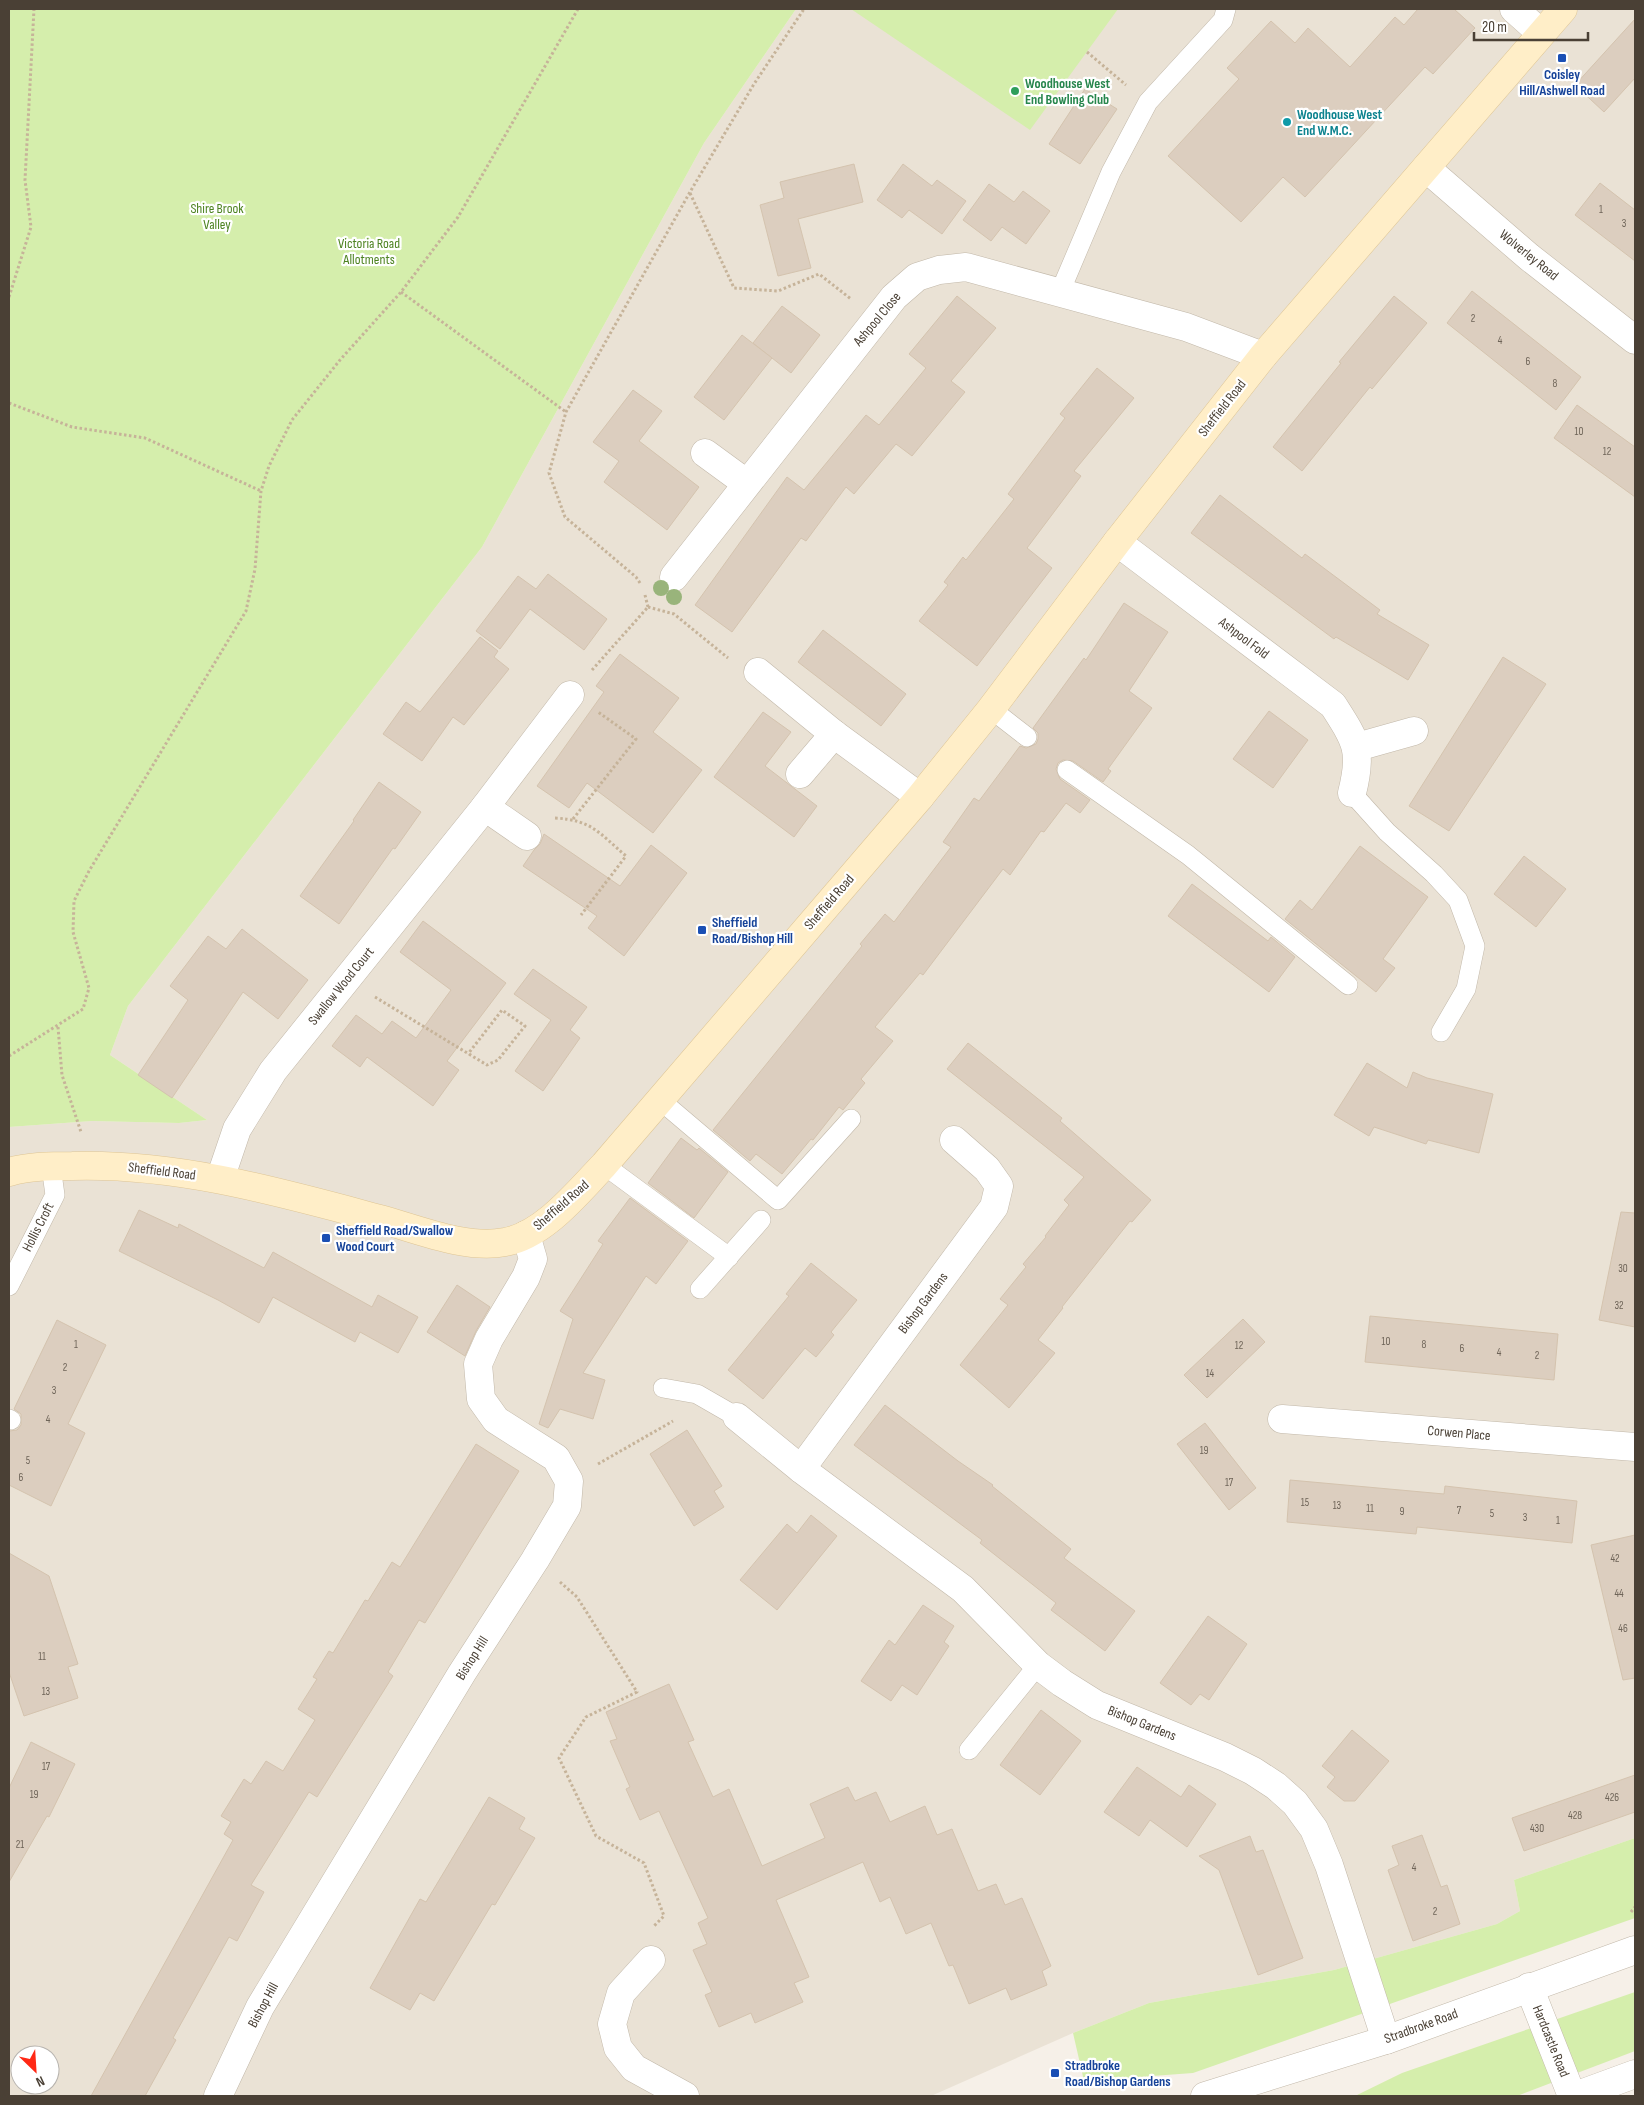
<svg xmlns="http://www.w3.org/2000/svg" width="1644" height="2105" font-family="'Sofia Sans Condensed',sans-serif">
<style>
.residential{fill:#eae2d5;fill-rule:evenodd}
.green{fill:#d5eeac}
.building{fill:#dccebf;stroke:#d4c3ae}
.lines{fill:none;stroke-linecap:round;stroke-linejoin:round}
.service-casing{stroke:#c2b8a9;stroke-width:20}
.minor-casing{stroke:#c2b8a9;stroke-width:29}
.tertiary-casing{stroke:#c2b8a9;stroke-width:29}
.secondary-casing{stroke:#dec595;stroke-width:29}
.path{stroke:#c6b399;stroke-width:3;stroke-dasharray:2.5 2.5;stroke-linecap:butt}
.service{stroke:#fff;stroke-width:19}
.minor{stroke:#fff;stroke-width:28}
.tertiary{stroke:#fff;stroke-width:28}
.secondary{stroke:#ffeec8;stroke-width:28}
.tree{fill:#99b47b}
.transit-dot{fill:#1a4fb4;stroke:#fff;stroke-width:2}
.leisure-dot{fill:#2e9e5b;stroke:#fff;stroke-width:2}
.culture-dot{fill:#0f9aa8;stroke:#fff;stroke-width:2}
.labels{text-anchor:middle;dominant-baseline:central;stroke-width:4.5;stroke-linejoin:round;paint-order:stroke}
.number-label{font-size:11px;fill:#6e6458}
.transit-label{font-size:14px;font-weight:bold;fill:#164399;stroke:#fff;text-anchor:start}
.leisure-label{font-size:14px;font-weight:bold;fill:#27864d;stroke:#fff;text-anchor:start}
.culture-label{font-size:14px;font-weight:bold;fill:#0d838f;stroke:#fff;text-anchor:start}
.park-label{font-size:14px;fill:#4d8321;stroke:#fff}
.street-label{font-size:14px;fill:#4a4035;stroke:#fff}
</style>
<rect width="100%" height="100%" fill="#f6f0e8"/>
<path class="residential" d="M796 9H1635V1838L1514 1880 1520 1911 1497 1924 1334 1970 1149 2003 1073 2033 931 2096H9V1127L92 1121 179 1123 207 1120 110 1055 128 1006 482 547 704 143ZM20 2055H50V2085H20Z"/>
<g class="green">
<polygon points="9,9 796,9 704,143 482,547 128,1006 110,1055 207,1120 179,1123 92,1121 9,1127"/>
<polygon points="851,9 1118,9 1030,130"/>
<polygon points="1635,1838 1635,1918 1193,2073 1084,2081 1073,2033 1149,2003 1334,1970 1497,1924 1520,1911 1514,1880"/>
<polygon points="1635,1992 1635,2051 1517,2096 1355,2096 1402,2073"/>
</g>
<g class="building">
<polygon points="1418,9 1454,9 1475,28 1433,74 1425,67 1305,197 1283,177 1241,222 1168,156 1239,79 1227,68 1271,21 1295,43 1308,28 1350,67 1395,17 1404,25"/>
<polygon points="1635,19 1635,78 1604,112 1575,85"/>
<polygon points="1085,89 1117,109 1080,164 1049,144"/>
<polygon points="854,164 863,202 798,219 811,268 778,276 760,205 784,198 780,182"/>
<polygon points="903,164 932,186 937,180 966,201 942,234 909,210 902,218 877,200"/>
<polygon points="1600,183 1635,210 1635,261 1575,215"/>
<polygon points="989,184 1014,202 1023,191 1050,211 1026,244 1002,227 991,241 963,220"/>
<polygon points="1472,291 1581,377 1556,410 1447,323"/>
<polygon points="957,296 996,328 951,381 965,392 912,456 896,444 854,494 846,487 806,541 801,538 732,632 695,605 787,477 804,490 866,415 879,425 926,368 909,354"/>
<polygon points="1394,296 1427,323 1372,389 1370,387 1302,471 1273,447 1341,363 1339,362"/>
<polygon points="782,306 820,335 791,373 753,343"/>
<polygon points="742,335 772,358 724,420 694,397"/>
<polygon points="1097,368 1134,398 1074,471 1081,476 1027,548 1052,568 977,666 919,621 948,585 944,582 963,557 966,560 1014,499 1008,494 1065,418 1060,414"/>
<polygon points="633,390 662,411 639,441 699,487 667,530 604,482 619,461 593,442"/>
<polygon points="1577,405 1635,447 1635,497 1554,438"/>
<polygon points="1220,495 1302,558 1305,554 1380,610 1377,614 1429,645 1408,680 1336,637 1334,639 1191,533"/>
<polygon points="548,574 607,619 584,650 530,609 500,649 476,631 518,576 536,589"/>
<polygon points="1124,603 1168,632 1129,691 1152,708 1108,769 1111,771 1103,782 1073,761 1063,760 1058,763 1056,769 1060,779 1090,800 1080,813 1066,803 1044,832 1041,831 1010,875 1003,869 923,975 920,973 875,1027 893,1041 861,1079 865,1083 843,1110 839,1107 813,1140 811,1139 782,1174 756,1154 750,1161 713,1130 862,946 860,944 885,914 894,922 951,847 943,842 974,798 979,801 1020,746 1026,748 1036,744 1038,739 1038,733 1033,728 1084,658 1086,660"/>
<polygon points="823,630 906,694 881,726 798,662"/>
<polygon points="480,637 498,651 494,657 509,669 464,725 453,717 422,761 383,734 406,702 420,712"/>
<polygon points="620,654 679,698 653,732 702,770 653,833 587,783 569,808 537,786 604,692 596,686"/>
<polygon points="1503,657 1546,684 1449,831 1409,806"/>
<polygon points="1269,711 1308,740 1273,788 1233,759"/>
<polygon points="763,712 791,732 765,766 817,806 794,837 714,777"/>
<polygon points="379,782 421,812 395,849 393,848 339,924 300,896 354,821 353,820"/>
<polygon points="544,834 620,886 651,845 687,873 624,956 588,928 597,916 523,866 534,850 540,844"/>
<polygon points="1360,846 1428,897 1383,959 1395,968 1376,992 1285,919 1300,900 1312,910"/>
<polygon points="1524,856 1566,889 1536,927 1494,894"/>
<polygon points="1192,884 1268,941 1271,937 1295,957 1269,992 1168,916"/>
<polygon points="423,921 506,983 447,1061 459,1070 433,1106 367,1057 360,1067 332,1046 356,1015 382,1034 392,1021 416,1038 451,990 400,952"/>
<polygon points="242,929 308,980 278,1019 243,992 172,1098 138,1075 188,1000 170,986 208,936 226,949"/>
<polygon points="533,969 587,1007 570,1030 580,1038 543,1091 515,1071 551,1020 514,994"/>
<polygon points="968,1043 1062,1118 1060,1121 1151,1200 1132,1222 1130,1221 1062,1307 1063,1308 1038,1340 1055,1353 1009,1408 960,1365 1008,1305 1000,1299 1026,1267 1023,1264 1046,1237 1045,1236 1069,1205 1064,1200 1084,1177 947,1069"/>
<polygon points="1367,1063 1407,1088 1413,1072 1427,1078 1493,1094 1479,1153 1428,1140 1426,1144 1374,1127 1369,1136 1334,1115"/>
<polygon points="681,1138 697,1150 699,1148 728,1172 694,1218 648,1183"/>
<polygon points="630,1198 688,1241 656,1284 646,1276 583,1373 605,1380 593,1419 560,1409 548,1428 539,1424 573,1319 560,1311 603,1244 598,1241"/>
<polygon points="139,1210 178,1228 179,1224 264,1268 273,1252 372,1307 378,1295 418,1317 398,1353 360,1332 355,1342 273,1297 259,1323 218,1300 119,1251"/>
<polygon points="1621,1212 1635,1213 1635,1327 1599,1320"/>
<polygon points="811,1263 857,1300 831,1332 834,1335 816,1357 805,1348 763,1399 728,1370 789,1296 786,1294"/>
<polygon points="457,1285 490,1307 476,1331 465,1356 427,1332"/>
<polygon points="1370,1316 1558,1334 1554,1380 1365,1362"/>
<polygon points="1243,1319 1265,1342 1207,1398 1184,1375"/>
<polygon points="57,1320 106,1345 68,1424 85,1433 51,1506 9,1485 9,1431 17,1430 21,1425 21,1414 14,1409"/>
<polygon points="885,1405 958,1461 993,1485 992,1486 1071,1549 1064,1558 1135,1611 1105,1651 1051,1610 1056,1603 980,1543 982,1540 854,1445"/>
<polygon points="1205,1423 1256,1488 1229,1510 1177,1444"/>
<polygon points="687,1430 722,1486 714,1491 724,1507 694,1526 650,1454"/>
<polygon points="476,1444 519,1471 425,1623 419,1620 388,1672 393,1676 317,1797 309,1792 251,1885 264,1892 237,1941 229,1937 173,2038 176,2040 145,2096 91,2096 233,1840 224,1834 231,1822 221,1816 244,1779 251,1784 266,1761 283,1771 315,1720 298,1709 317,1679 313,1677 329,1651 333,1653 365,1600 368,1601 392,1562 400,1567"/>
<polygon points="1290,1480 1444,1494 1445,1486 1577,1501 1572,1543 1417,1527 1416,1534 1287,1522"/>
<polygon points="811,1515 837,1536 777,1610 740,1580 787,1524 797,1533"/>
<polygon points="1635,1535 1635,1678 1623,1680 1591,1545"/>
<polygon points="9,1553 49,1576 78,1664 68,1667 78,1698 24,1716 9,1672"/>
<polygon points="923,1605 954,1626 944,1642 949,1646 917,1695 902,1685 891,1701 861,1681 889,1640 895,1645"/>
<polygon points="1208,1616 1247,1644 1209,1700 1200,1694 1191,1705 1160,1683"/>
<polygon points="669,1684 694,1740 688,1742 713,1797 729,1789 762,1866 825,1838 810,1804 848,1787 855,1801 876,1792 890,1822 925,1806 937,1835 952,1829 978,1891 996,1884 1005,1905 1022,1898 1051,1966 1042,1971 1047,1985 1011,2000 1006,1988 969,2004 953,1965 949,1966 931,1923 906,1934 890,1897 880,1902 863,1862 776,1900 809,1977 794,1983 803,2002 755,2023 751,2013 719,2027 705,1995 712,1992 693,1950 707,1944 698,1923 708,1918 659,1811 640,1820 626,1789 630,1787 610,1741 617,1739 606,1712"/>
<polygon points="1041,1710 1081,1741 1040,1795 1000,1765"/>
<polygon points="1352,1730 1389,1761 1355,1801 1344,1801 1327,1787 1335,1777 1322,1766"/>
<polygon points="31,1742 75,1764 49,1817 47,1816 9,1882 9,1788"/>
<polygon points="1137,1767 1181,1797 1189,1785 1216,1804 1187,1847 1150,1820 1139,1836 1104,1812"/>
<polygon points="1635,1775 1635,1812 1524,1851 1512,1818"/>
<polygon points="489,1797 525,1818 519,1829 535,1838 495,1905 492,1904 434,2001 420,1993 410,2010 370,1988 420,1899 426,1902"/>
<polygon points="1422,1835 1441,1887 1447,1885 1460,1924 1413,1941 1388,1870 1399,1865 1392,1846"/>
<polygon points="1250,1836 1256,1852 1263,1850 1303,1958 1258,1975 1219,1870 1199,1856"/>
</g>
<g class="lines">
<g class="service-casing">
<g id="service">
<polyline points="1060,292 1111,172 1148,102 1223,20 1226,9"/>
<polyline points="991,709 1027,737"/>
<polyline points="1067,770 1188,855 1348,985"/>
<polyline points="1352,793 1387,832 1434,874 1458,900 1475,946 1466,989 1441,1032"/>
<polyline points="660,1100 778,1200 851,1119"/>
<polyline points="604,1165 729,1257"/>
<polyline points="9,1286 55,1195 51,1166"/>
<polyline points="700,1289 761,1220"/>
<polyline points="663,1388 697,1394 737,1417"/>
<polyline points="9,1419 11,1420"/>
<polyline points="969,1750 1038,1665"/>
</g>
</g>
<g class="minor-casing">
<g id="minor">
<polyline points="1514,9 1541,33"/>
<polyline points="1426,168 1529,257 1635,340"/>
<polyline points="705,453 746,483"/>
<path d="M1117 542 1333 705C1356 741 1363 750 1352 793"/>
<polyline points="674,577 894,297 917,277 939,270 966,267 1186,327 1263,356"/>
<polyline points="758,672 834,734 920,797"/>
<polyline points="1357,747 1414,731"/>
<polyline points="800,774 834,734"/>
<polyline points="485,807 527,836"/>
<polyline points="220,1179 237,1129 273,1071 485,807 570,695"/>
<polyline points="737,1417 801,1469 963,1589 1038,1665 1062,1683 1097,1705 1225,1757 1253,1771 1276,1786 1295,1803 1314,1829 1329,1865 1386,2040"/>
<polyline points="1282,1419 1635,1447"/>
<polyline points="801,1469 994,1207 999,1186 987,1169 954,1140"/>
<polyline points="651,1960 621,1993 612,2024 618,2048 634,2068 685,2096"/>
<polyline points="1529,1987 1572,2096"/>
<polyline points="218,2096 260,2007 462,1673 535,1560 567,1506 569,1481 556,1458 496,1420 481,1399 478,1364 489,1339 526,1277 533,1259 526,1235"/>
<polyline points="1575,2096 1635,2074"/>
</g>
</g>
<g class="tertiary-casing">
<polyline id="tertiary" points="1205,2096 1386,2040 1635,1950"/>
</g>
<g class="secondary-casing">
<path id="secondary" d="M9 1172C29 1166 52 1166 72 1166 178 1163 279 1192 380 1219 417 1229 467 1250 505 1242 544 1235 578 1192 604 1165L920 797 991 709 1117 542 1263 356 1563 9"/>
</g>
<g class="path">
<polyline points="1087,52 1126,85"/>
<polyline points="690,193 734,288 778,291 819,274 851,299"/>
<polyline points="401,292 566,412"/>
<polyline points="9,297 31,227 25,180 34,9"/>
<polyline points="9,403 72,427 145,438 261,491"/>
<polyline points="640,583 636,577 565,517 549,473 566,412 690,192 754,84 804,9"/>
<polyline points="645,595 648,607"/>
<polyline points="648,607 674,614 728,658"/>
<polyline points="592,670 648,607"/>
<path d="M555 818C592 820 599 833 626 856L581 915"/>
<polyline points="573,819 636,739 598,712"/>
<polyline points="375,997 487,1065 498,1060 525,1026 502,1010 468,1054"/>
<polyline points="58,1027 62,1075 81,1132"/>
<polyline points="9,1056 83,1009 89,988 73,932 74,901 89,871 246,611 255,569 261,491 269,466 292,420 340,360 401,292 458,217 578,9"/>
<polyline points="598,1464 673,1421"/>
<polyline points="560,1582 577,1597 637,1692 586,1717 559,1758 596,1836 644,1863 664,1916 654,1926"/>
<polyline points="1631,1912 1635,1907"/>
</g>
<use href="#service" class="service"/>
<use href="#minor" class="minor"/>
<use href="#tertiary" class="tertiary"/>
<use href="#secondary" class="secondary"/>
</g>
<g class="tree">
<circle cx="661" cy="588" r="8"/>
<circle cx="674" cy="597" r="8"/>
</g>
<g class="transit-dot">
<rect x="1557" y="53" width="10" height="10" rx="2.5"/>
<rect x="697" y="925" width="10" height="10" rx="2.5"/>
<rect x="321" y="1233" width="10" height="10" rx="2.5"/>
<rect x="1050" y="2068" width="10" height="10" rx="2.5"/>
</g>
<circle class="leisure-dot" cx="1015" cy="91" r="5"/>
<circle class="culture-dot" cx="1287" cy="122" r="5"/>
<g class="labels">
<g class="number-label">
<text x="1601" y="209">1</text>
<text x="1624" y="223">3</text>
<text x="1473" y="318">2</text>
<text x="1500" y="340">4</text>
<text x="1528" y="361">6</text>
<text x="1555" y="383">8</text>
<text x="1579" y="431">10</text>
<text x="1607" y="451">12</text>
<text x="1623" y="1268">30</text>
<text x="1619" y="1305">32</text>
<text x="1386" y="1341">10</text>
<text x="76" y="1344">1</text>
<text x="1424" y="1344">8</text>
<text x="1239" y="1345">12</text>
<text x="1462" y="1348">6</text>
<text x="1499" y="1352">4</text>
<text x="1537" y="1355">2</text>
<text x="65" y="1367">2</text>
<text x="1210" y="1373">14</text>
<text x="54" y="1390">3</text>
<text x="48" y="1419">4</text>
<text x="1204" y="1450">19</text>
<text x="28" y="1460">5</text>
<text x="21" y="1477">6</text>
<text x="1229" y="1482">17</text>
<text x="1305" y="1502">15</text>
<text x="1337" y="1505">13</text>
<text x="1370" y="1508">11</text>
<text x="1459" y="1510">7</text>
<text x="1402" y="1511">9</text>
<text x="1492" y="1513">5</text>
<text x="1525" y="1517">3</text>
<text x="1558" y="1520">1</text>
<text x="1615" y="1558">42</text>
<text x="1619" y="1593">44</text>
<text x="1623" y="1628">46</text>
<text x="42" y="1656">11</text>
<text x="46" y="1691">13</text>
<text x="46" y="1766">17</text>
<text x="34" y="1794">19</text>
<text x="1612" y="1797">426</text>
<text x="1575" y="1815">428</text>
<text x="1537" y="1828">430</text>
<text x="20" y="1844">21</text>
<text x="1414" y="1867">4</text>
<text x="1435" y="1911">2</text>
</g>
<g class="transit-label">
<text x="1562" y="74" text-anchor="middle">Coisley<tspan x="1562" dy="16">Hill/Ashwell Road</tspan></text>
<text x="712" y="922">Sheffield<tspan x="712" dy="16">Road/Bishop Hill</tspan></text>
<text x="336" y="1230">Sheffield Road/Swallow<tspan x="336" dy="16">Wood Court</tspan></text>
<text x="1065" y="2065">Stradbroke<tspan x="1065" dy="16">Road/Bishop Gardens</tspan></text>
</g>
<g class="leisure-label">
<text x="1025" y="83">Woodhouse West<tspan x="1025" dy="16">End Bowling Club</tspan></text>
</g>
<g class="culture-label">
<text x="1297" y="114">Woodhouse West<tspan x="1297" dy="16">End W.M.C.</tspan></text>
</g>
<g class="park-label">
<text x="217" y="208">Shire Brook<tspan x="217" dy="16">Valley</tspan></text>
<text x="369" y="243">Victoria Road<tspan x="369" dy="16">Allotments</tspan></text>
</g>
<g class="street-label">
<text transform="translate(1529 255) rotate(39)">Wolverley Road</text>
<text transform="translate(877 319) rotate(-50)">Ashpool Close</text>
<text transform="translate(1222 408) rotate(-52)">Sheffield Road</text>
<text transform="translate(1244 638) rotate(37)">Ashpool Fold</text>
<text transform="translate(829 902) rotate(-49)">Sheffield Road</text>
<text transform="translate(341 986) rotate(-51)">Swallow Wood Court</text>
<text transform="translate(162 1171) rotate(7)">Sheffield Road</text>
<text transform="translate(561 1205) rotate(-41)">Sheffield Road</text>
<text transform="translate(38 1227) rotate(-63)">Hollis Croft</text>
<text transform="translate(923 1303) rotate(-53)">Bishop Gardens</text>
<text transform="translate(1459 1433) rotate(5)">Corwen Place</text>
<text transform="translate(472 1658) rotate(-58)">Bishop Hill</text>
<text transform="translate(1142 1723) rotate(22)">Bishop Gardens</text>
<text transform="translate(263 2005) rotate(-62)">Bishop Hill</text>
<text transform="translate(1421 2026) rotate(-20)">Stradbroke Road</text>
<text transform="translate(1551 2041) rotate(68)">Hardcastle Road</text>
</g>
</g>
<rect width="1644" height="2105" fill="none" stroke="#4a4035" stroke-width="20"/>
<g transform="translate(35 2070) rotate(155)"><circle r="24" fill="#ffffff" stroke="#b7b3ae"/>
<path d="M0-4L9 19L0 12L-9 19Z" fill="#ff2815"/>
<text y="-8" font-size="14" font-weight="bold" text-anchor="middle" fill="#4a4035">N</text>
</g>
<path d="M1474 32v8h114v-8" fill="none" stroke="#4a4035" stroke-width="2.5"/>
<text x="1482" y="32" font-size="15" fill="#4a4035" stroke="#ffffff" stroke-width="4" paint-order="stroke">20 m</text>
</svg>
